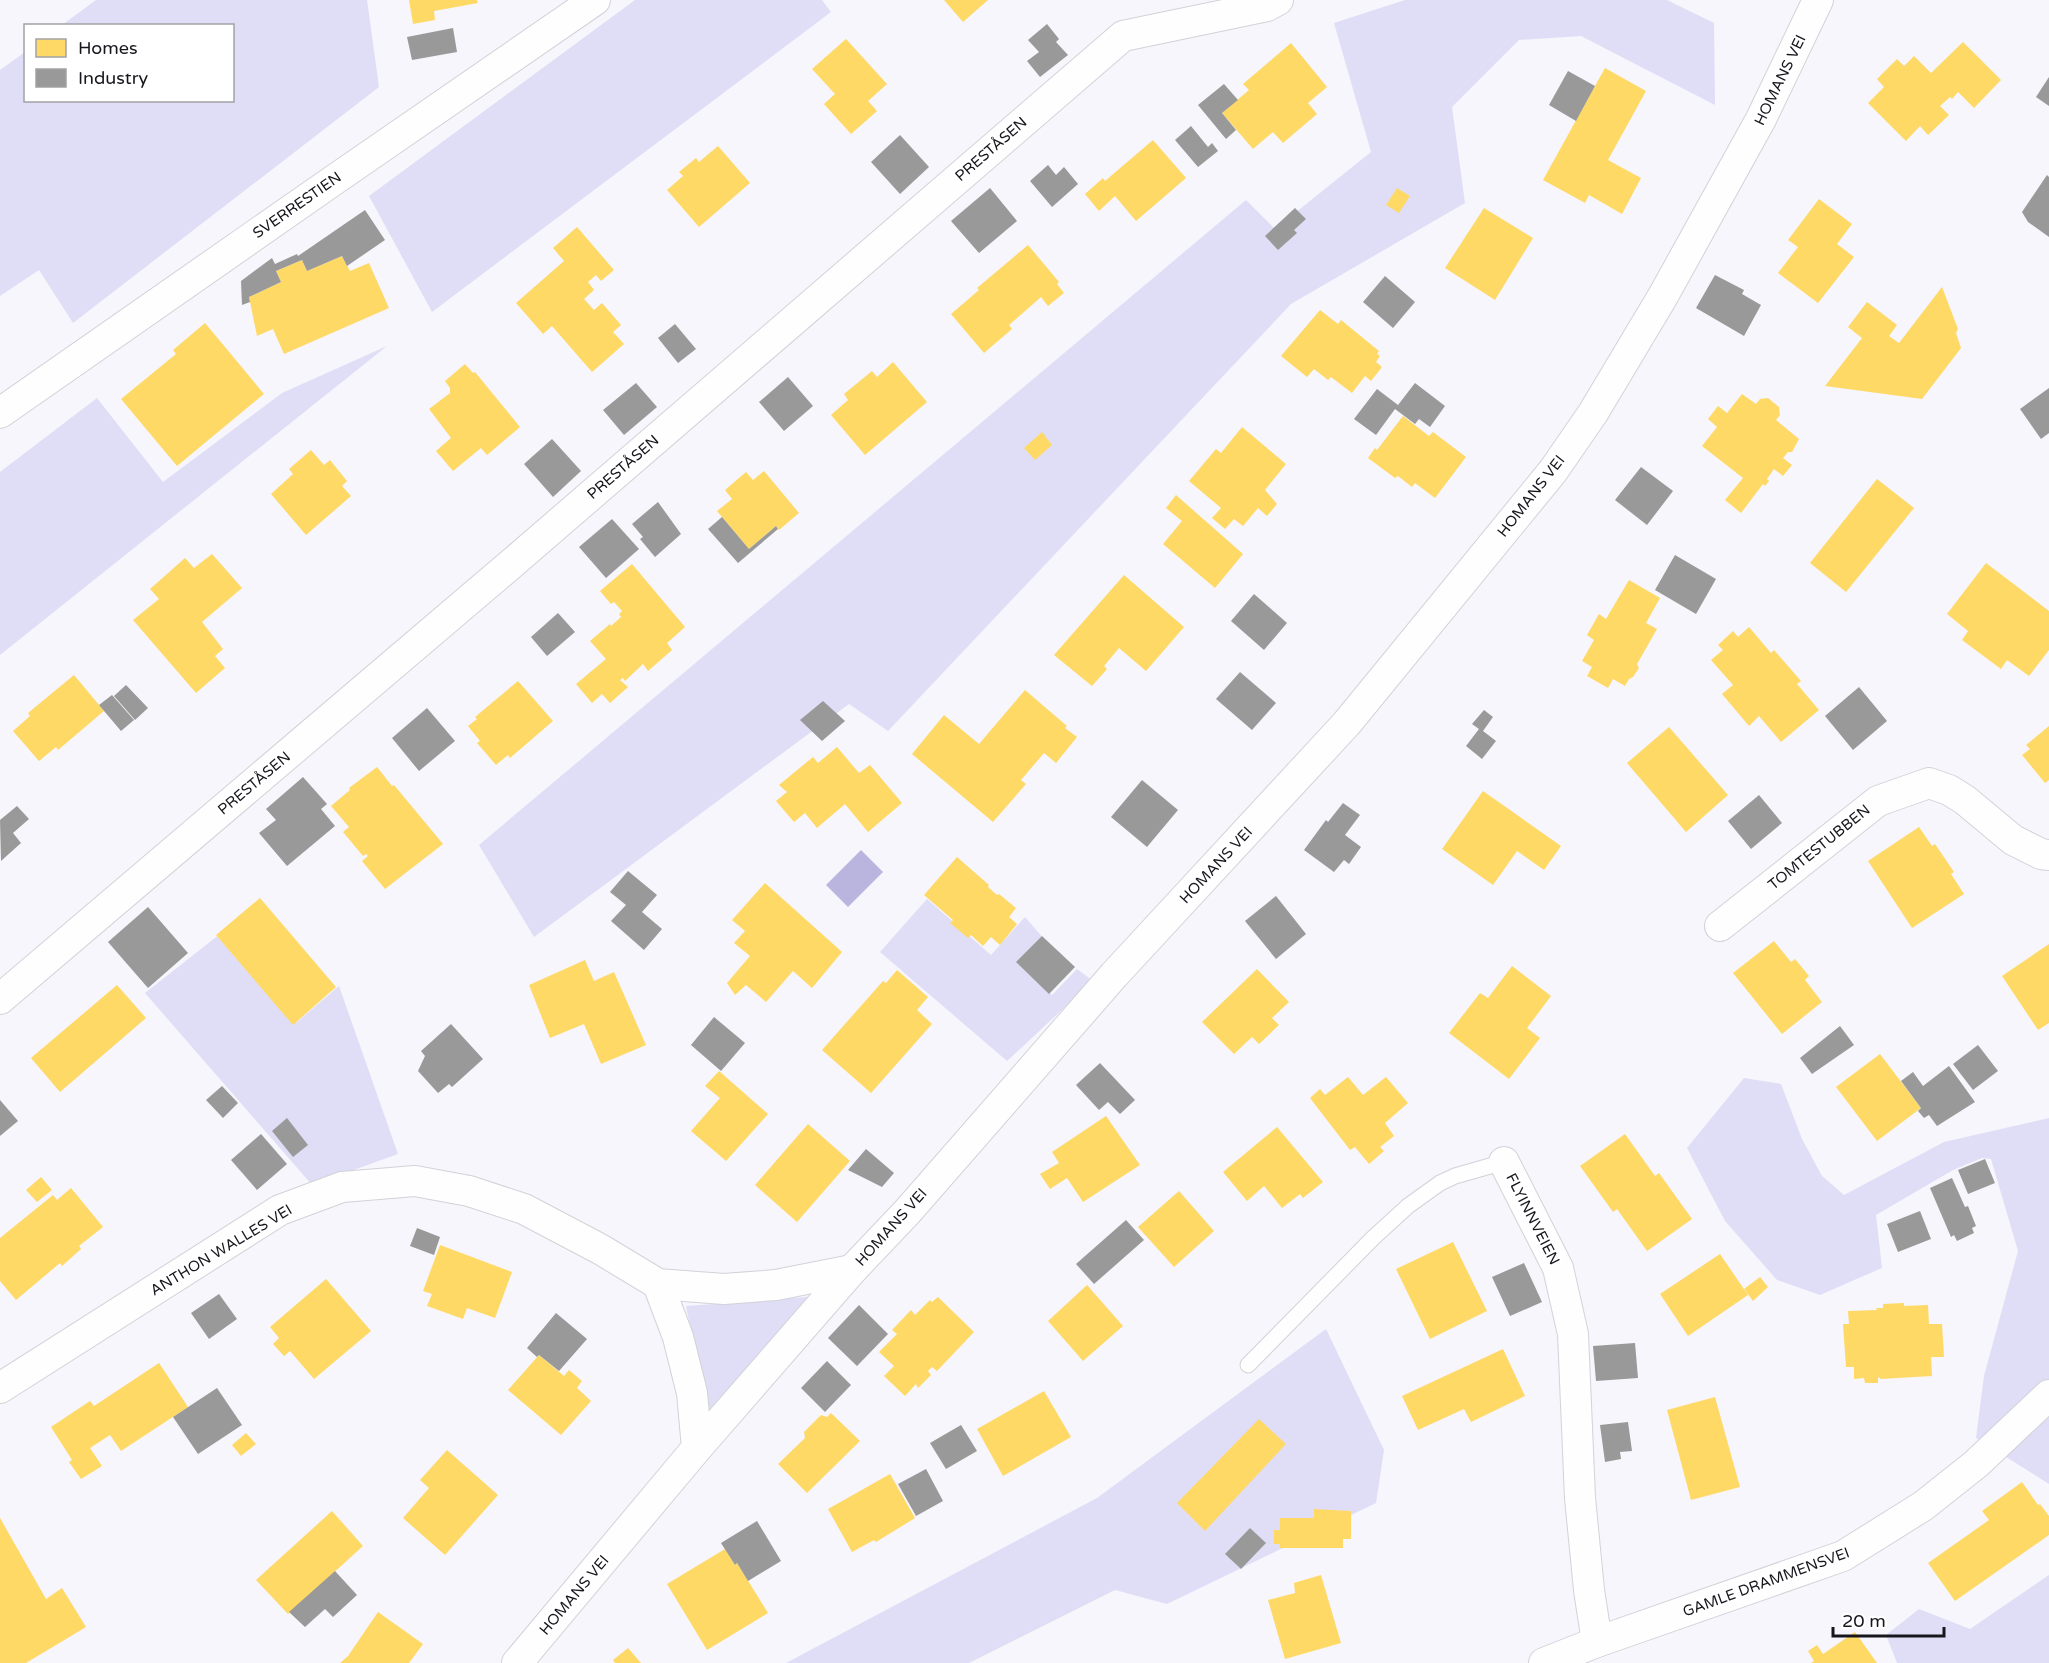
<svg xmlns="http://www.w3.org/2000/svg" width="2049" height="1663" font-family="'Varela Round',sans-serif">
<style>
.green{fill:#dfdef6}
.water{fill:#bab5df}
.homes{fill:#ffd966}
.industry{fill:#999}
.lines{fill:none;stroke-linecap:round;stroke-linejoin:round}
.service-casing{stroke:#d2d2d8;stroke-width:17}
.minor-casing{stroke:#d2d2d8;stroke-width:32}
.service{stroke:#fefeff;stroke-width:15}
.minor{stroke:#fefeff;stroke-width:30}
.labels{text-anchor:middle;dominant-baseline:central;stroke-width:6;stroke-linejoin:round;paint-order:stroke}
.street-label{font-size:15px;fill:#17161d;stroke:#fff}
</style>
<rect width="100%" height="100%" fill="#f6f6fc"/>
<g class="green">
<polygon points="96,0 367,0 379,87 73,323 39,270 0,296 0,70 25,52 26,100 232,100 232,26 62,25"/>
<polygon points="635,0 822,0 831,12 432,312 369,196"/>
<polygon points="1405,0 1667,0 1714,23 1715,105 1581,36 1519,40 1452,107 1465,203 1291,304 888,731 849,704 534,937 479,845 1246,200 1275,229 1371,152 1334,23"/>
<polygon points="387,346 0,655 0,472 97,398 163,482 282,393"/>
<polygon points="927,899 991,955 1025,917 1044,939 1020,965 1052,995 1077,969 1093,981 1007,1061 880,952"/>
<polygon points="220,934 297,1022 339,986 398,1154 312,1185 145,993"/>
<polygon points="1744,1078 1781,1084 1802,1139 1822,1176 1844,1195 1944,1142 2049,1118 2049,1484 1976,1438 1984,1376 2018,1251 1991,1159 1982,1158 1953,1170 1876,1215 1882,1268 1820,1295 1777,1280 1725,1221 1687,1148"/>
<polygon points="820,1296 709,1418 686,1306"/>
<polygon points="1326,1329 1384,1450 1376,1503 1167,1604 1115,1590 969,1663 786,1663 1097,1498"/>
<polygon points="2049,1575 2049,1663 1897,1663 1886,1635 1919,1609 1970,1629"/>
</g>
<polygon class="water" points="861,850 883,872 848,907 826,885"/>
<g class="homes">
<polygon points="409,0 477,0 478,3 434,11 435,20 413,24"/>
<polygon points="944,0 988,0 963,22"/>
<polygon points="846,39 887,84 868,101 877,111 851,134 824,104 835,94 812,69"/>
<polygon points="1963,42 2001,80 1974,108 1958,92 1952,99 1950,97 1940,106 1949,115 1928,135 1920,126 1906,141 1868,103 1884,87 1877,79 1897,59 1904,66 1914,56 1931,73"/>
<polygon points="1291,43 1327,87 1308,103 1317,114 1283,143 1273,132 1253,149 1222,113 1249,90 1243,84"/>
<polygon points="1605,68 1646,91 1608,160 1641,178 1622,214 1589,195 1585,203 1543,180"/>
<polygon points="1153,140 1186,178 1136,221 1115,196 1099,211 1085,194 1103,178 1105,181"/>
<polygon points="718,146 750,183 699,227 667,190 683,176 679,172 696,158 699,162"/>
<polygon points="1397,188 1410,196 1399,213 1386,205"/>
<polygon points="1819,199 1852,224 1837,244 1854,257 1818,303 1778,273 1798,247 1788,240"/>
<polygon points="1484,208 1533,238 1495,300 1445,268"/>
<polygon points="577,227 614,270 601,281 596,275 588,282 594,290 584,299 594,310 602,303 621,325 613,332 624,344 592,372 552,326 543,334 516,303 564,261 553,248"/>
<polygon points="1028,245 1059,282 1057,284 1064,293 1048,306 1041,297 1009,325 1012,329 984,353 951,314 979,290 977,288"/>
<polygon points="342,256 350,271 369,263 389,308 284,354 273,329 257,336 249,297 281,282 276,271 302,260 307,271"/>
<polygon points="1942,287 1958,329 1956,333 1961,348 1922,399 1825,386 1862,338 1848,327 1867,302 1897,325 1889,336 1899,343"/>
<polygon points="1320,310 1338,324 1341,320 1379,351 1377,354 1380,356 1376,362 1382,367 1371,381 1365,376 1352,393 1331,377 1328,380 1314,369 1307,377 1281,356"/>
<polygon points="205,323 264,394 177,466 121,399 176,354 173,350"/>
<polygon points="893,362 927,402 865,455 831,415 848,400 844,394 872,371 877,377"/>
<polygon points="465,364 473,373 475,372 520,427 487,455 481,448 453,471 436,451 451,438 429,409 450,393 450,388 445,381"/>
<polygon points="1742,394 1756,404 1760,399 1768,398 1779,407 1780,415 1776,420 1799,439 1792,452 1788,452 1783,458 1792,465 1783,476 1774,469 1767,479 1769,481 1765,486 1763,484 1741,513 1725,500 1743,478 1702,446 1717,427 1708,419 1718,406 1727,413"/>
<polygon points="1403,416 1429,436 1433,432 1466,457 1435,498 1415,483 1412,487 1398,476 1395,478 1368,458 1375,448 1377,450"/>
<polygon points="1242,427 1286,464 1265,490 1277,504 1267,516 1258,508 1243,526 1234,519 1225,529 1212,518 1221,508 1189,481 1216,449 1221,453"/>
<polygon points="1042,432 1052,445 1035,460 1024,448"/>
<polygon points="311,450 324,465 330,460 347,481 342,486 351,496 306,535 271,494 293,474 289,469"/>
<polygon points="764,471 799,513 779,530 776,526 749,549 717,511 732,499 725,490 746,472 753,480"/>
<polygon points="1877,479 1914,508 1846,592 1810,563"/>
<polygon points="1176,495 1243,554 1215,588 1163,544 1182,521 1166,508"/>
<polygon points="212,554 242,588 202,622 223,649 215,656 225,668 196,693 133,620 159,599 150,589 185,558 194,568"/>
<polygon points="1986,563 2049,611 2049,650 2029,676 2007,660 2001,669 1962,640 1968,631 1947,614"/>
<polygon points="632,564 685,627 667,643 672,650 648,671 643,664 625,681 623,678 620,680 628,687 610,703 602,694 592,703 576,684 606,659 590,641 610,624 611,626 621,617 619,614 622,611 614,602 611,604 600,591"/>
<polygon points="1124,575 1184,627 1146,671 1119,648 1104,666 1107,669 1092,686 1054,655"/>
<polygon points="1629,580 1660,598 1646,623 1657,629 1637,664 1639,668 1633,677 1629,679 1625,686 1613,679 1608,688 1587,676 1592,667 1582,661 1594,640 1587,635 1599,614 1606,619"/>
<polygon points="1749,627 1771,653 1774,650 1801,681 1797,684 1819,710 1781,742 1759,716 1749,726 1722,694 1733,685 1711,660 1723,650 1718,645 1733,631 1738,637"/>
<polygon points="74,675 104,711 58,750 56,747 39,761 13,731 30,716 28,713"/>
<polygon points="518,681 553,721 510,758 508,755 496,765 477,743 480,741 468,726 477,719 475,717"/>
<polygon points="1025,690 1067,726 1065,728 1077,737 1056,763 1044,753 1021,780 1026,784 993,822 912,754 944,715 979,744"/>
<polygon points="2049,726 2049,780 2045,783 2022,755 2030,749 2026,745"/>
<polygon points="1669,727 1728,795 1686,832 1627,763"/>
<polygon points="837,747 859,773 870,765 902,803 868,832 845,804 817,828 805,813 794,822 776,801 787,792 779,785 813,757 818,763"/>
<polygon points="377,767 392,786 394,785 443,844 385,889 362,861 368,856 366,854 363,856 343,832 349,827 331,806 350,790 349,788"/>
<polygon points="1483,791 1561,846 1544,870 1517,851 1493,885 1442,849"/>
<polygon points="1919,827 1932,846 1935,844 1954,872 1951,874 1964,894 1912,928 1868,861"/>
<polygon points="957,857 989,885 988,887 997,895 999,894 1016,908 1009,917 1017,924 1000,945 991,937 983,946 971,935 968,938 950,923 953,920 924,895"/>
<polygon points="765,883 842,952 812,988 793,971 766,1002 746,985 735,995 727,983 750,956 734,943 745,931 732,920"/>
<polygon points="260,898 336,987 293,1025 216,935"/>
<polygon points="1774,941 1791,962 1795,959 1809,976 1805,980 1822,1002 1782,1034 1733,973"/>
<polygon points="2049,944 2049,1023 2038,1030 2002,976"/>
<polygon points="585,960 594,981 614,972 646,1045 601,1064 584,1024 550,1038 529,985"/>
<polygon points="1512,966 1551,996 1527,1028 1540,1038 1509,1079 1449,1033 1480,993 1488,998"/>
<polygon points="1257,969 1289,1002 1272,1018 1279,1025 1259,1044 1252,1037 1234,1054 1202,1022"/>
<polygon points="897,970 928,997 917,1010 932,1024 871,1093 822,1050 883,981 886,983"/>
<polygon points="117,985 146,1018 60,1092 31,1058"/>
<polygon points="1880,1054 1921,1108 1877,1141 1836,1087"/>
<polygon points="719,1071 768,1114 726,1161 691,1131 720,1098 705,1086"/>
<polygon points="1348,1077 1363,1095 1386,1077 1408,1103 1385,1123 1394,1136 1380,1147 1384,1151 1369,1164 1355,1147 1350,1150 1310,1098 1320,1089 1325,1095"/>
<polygon points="1106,1116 1140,1165 1083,1202 1067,1178 1050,1189 1040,1174 1059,1163 1052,1152"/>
<polygon points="808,1124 850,1161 797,1222 755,1185"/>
<polygon points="1277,1127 1323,1182 1303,1198 1300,1194 1282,1208 1264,1186 1247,1201 1223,1172"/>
<polygon points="1625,1134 1655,1176 1659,1173 1692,1219 1647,1251 1617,1209 1613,1212 1580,1166"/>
<polygon points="41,1177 52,1190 37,1202 26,1190"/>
<polygon points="71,1188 103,1227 79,1246 81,1249 62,1266 60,1263 16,1300 0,1281 0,1238 53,1195 57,1200"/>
<polygon points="1179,1191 1214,1231 1174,1267 1138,1227"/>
<polygon points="1453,1242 1487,1311 1430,1339 1396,1269"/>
<polygon points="440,1245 512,1272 495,1318 467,1308 463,1319 427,1306 432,1294 423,1291"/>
<polygon points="1720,1254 1748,1295 1688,1336 1660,1294"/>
<polygon points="1760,1277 1768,1287 1753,1301 1744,1289"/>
<polygon points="326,1279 371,1331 314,1379 290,1351 284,1356 273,1344 279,1338 270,1327"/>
<polygon points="1087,1285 1123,1326 1083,1361 1048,1321"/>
<polygon points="938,1297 974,1332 937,1371 932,1367 928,1371 931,1375 918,1388 916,1384 905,1396 884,1376 894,1366 879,1352 897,1334 892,1330 911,1310 915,1315 930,1300 932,1302"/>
<polygon points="1904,1303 1904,1306 1928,1305 1929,1324 1942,1324 1944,1357 1931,1357 1932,1376 1881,1379 1878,1377 1878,1383 1865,1383 1864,1378 1854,1379 1854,1367 1846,1367 1843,1324 1849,1324 1848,1311 1877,1310 1876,1308 1883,1308 1883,1304"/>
<polygon points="1503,1349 1525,1396 1471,1422 1464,1409 1418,1430 1402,1396"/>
<polygon points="539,1355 564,1376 569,1370 582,1381 577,1388 591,1401 561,1435 508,1390"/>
<polygon points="159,1363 188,1407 121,1451 110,1435 90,1448 102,1466 81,1479 69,1462 72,1460 51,1427 90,1401 94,1406"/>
<polygon points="1044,1391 1071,1437 1003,1476 977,1429"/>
<polygon points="1715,1397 1740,1487 1691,1500 1667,1410"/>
<polygon points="831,1413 860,1441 807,1493 778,1464 805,1438 804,1432 821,1415 827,1417"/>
<polygon points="1259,1419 1286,1444 1205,1531 1177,1503"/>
<polygon points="246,1433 256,1444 241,1456 232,1445"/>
<polygon points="447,1450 498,1495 445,1555 403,1518 429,1488 420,1480"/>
<polygon points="890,1474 915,1518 876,1542 874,1540 852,1552 828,1509"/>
<polygon points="2022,1482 2038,1505 2040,1504 2049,1516 2049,1535 1955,1601 1928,1563 1989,1520 1982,1511"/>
<polygon points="1314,1509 1351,1511 1351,1539 1343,1539 1343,1548 1280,1548 1280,1544 1274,1544 1274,1530 1280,1530 1280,1518 1314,1518"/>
<polygon points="332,1511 363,1546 288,1614 256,1580"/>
<polygon points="0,1518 46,1599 62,1588 86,1627 26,1663 0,1663"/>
<polygon points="725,1549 735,1565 737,1563 768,1613 707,1650 667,1584"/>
<polygon points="1321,1575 1341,1643 1285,1659 1268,1600 1295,1593 1294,1583"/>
<polygon points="378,1612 423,1644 409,1663 340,1663 348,1656"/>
<polygon points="1855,1632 1877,1663 1811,1663 1814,1661 1808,1651 1817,1645 1823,1654"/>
<polygon points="628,1648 641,1663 615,1663 613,1660"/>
</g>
<g class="industry">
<polygon points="1047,24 1059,39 1056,42 1068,55 1040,77 1027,61 1039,52 1028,40"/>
<polygon points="453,28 457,52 412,60 407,37"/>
<polygon points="1568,71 1595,86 1576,121 1549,105"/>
<polygon points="2049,77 2049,106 2036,97"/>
<polygon points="1224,84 1238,100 1222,113 1236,130 1226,139 1198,105"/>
<polygon points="1191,126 1208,147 1212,143 1218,151 1198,167 1175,140"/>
<polygon points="900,135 929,167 900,194 871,162"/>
<polygon points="1048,165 1056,175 1064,167 1078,184 1052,207 1030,181"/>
<polygon points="2047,175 2049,177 2049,237 2028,222 2022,212"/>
<polygon points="990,188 1017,221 979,253 951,221"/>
<polygon points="1295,208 1306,219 1294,230 1297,233 1278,250 1265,236"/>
<polygon points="365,210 385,240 347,266 342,256 307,271 302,260 276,271 281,282 249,297 250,302 242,305 241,281 272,258 275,264 297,254 298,256"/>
<polygon points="1715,275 1744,290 1742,294 1761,305 1744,336 1696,308"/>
<polygon points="1385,276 1415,302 1393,328 1363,302"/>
<polygon points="675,324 696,349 678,363 658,338"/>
<polygon points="788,377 813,406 784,431 759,402"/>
<polygon points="636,383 657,407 624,435 603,410"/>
<polygon points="1415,383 1445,406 1430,427 1419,419 1415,424 1395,409 1376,435 1354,419 1377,389 1398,405"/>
<polygon points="2049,388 2049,433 2041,439 2020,409"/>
<polygon points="552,439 581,471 553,497 524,464"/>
<polygon points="1641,467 1673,491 1647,525 1615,500"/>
<polygon points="658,502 681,534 655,557 640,539 643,537 632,524"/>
<polygon points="722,517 749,549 776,526 778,529 738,563 708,529"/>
<polygon points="612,519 639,549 606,578 579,547"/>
<polygon points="1675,555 1716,579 1696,614 1655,590"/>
<polygon points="1254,594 1287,623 1264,650 1231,621"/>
<polygon points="558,613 575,632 547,656 531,637"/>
<polygon points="1240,672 1276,703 1252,730 1216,699"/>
<polygon points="126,685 148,708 135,720 114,696"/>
<polygon points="1859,687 1887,721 1853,750 1825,716"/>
<polygon points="112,695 134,720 121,731 99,705"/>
<polygon points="823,701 845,721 822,741 800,720"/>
<polygon points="427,708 455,741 419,771 392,738"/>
<polygon points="1484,710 1493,717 1483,731 1496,741 1482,759 1466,746 1479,729 1472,724"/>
<polygon points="303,777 327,804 321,809 335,826 287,866 259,833 276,820 266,809"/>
<polygon points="1142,780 1178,810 1147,847 1111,817"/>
<polygon points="1759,795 1782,823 1751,849 1728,821"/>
<polygon points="1343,803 1360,815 1345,835 1361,847 1349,864 1344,860 1334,872 1304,850 1326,820 1328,822"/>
<polygon points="17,806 29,819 13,833 21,843 1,861 0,820"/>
<polygon points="628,871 657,895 642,912 662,929 644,950 611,921 626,905 610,892"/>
<polygon points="1276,896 1306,934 1276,959 1245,921"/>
<polygon points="148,907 188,953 148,988 108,942"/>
<polygon points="1042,936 1075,967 1049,994 1016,962"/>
<polygon points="714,1017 745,1043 721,1071 691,1045"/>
<polygon points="451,1024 483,1059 452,1087 449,1084 438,1093 418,1071 425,1056 421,1051"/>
<polygon points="1840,1026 1854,1045 1812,1074 1800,1058"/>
<polygon points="1978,1045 1998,1071 1973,1090 1953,1064"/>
<polygon points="1100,1063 1135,1100 1120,1114 1108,1102 1099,1110 1076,1085"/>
<polygon points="1949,1066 1975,1102 1937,1126 1929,1115 1924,1118 1918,1111 1921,1108 1901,1081 1913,1072 1923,1086"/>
<polygon points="222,1086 238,1103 223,1118 206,1100"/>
<polygon points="0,1100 18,1121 0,1136"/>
<polygon points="287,1118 308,1145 293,1157 272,1131"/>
<polygon points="261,1134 287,1164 257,1190 231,1160"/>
<polygon points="866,1149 894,1173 882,1187 848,1170"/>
<polygon points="1985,1159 1995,1183 1968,1194 1958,1170"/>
<polygon points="1952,1178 1965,1207 1968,1206 1976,1226 1972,1228 1974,1233 1957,1241 1954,1235 1951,1237 1930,1188"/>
<polygon points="1920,1211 1931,1239 1898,1252 1887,1224"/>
<polygon points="1126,1220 1144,1240 1094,1284 1076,1264"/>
<polygon points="417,1228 440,1237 434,1255 410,1246"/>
<polygon points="1524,1263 1542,1302 1510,1316 1492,1277"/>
<polygon points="219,1294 237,1319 209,1339 191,1313"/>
<polygon points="859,1305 888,1334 857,1366 828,1338"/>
<polygon points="556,1313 587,1339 559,1371 539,1355 537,1357 527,1348"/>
<polygon points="1635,1343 1638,1378 1596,1381 1593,1346"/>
<polygon points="827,1361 851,1385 825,1412 801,1388"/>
<polygon points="217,1388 242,1425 198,1454 173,1417"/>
<polygon points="1628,1422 1632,1451 1620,1452 1621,1459 1605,1462 1600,1425"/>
<polygon points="961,1425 977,1451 946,1469 930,1443"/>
<polygon points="926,1469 943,1501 916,1516 898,1484"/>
<polygon points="757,1521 781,1561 748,1581 737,1563 735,1565 721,1543"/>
<polygon points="1250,1528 1266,1543 1241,1569 1225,1554"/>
<polygon points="335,1571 357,1595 333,1617 325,1609 305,1627 289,1612"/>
</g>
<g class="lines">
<g class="service-casing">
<polyline id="service" points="1248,1365 1373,1238 1408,1206 1440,1183 1455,1176 1504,1162"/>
</g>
<g class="minor-casing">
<g id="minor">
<polyline points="0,413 334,180 595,0"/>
<polyline points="1720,926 1878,801 1929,783 1949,790 1965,800 2013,840 2041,854 2049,855"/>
<polyline points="0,999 510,565 1123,36 1267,6 1278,0"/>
<polyline points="1504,1162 1558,1268 1573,1334 1580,1498 1589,1590 1597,1642"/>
<polyline points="658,1284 678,1337 692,1393 697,1448"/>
<polyline points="0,1388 280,1210 342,1187 415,1181 469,1191 524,1209 600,1249 658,1284 724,1289 776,1285 852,1270"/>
<polyline points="517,1663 697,1448 852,1270 908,1211 1114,975 1347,723 1553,471 1593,413 1663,296 1761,119 1818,0"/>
<polyline points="1544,1663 1597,1642 1843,1556 1923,1506 1976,1464 2049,1395"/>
</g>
</g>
<use href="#service" class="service"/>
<use href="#minor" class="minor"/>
</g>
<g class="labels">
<g class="street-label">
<text transform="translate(1780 80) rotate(-64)">HOMANS VEI</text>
<text transform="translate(991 149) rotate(-41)">PRESTÅSEN</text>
<text transform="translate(297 205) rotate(-35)">SVERRESTIEN</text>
<text transform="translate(623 467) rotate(-41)">PRESTÅSEN</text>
<text transform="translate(1531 496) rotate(-52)">HOMANS VEI</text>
<text transform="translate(254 783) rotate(-40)">PRESTÅSEN</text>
<text transform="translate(1819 847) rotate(-39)">TOMTESTUBBEN</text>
<text transform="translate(1216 865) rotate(-47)">HOMANS VEI</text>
<text transform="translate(1533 1219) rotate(63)">FLYINNVEIEN</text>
<text transform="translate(891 1227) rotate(-48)">HOMANS VEI</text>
<text transform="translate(221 1250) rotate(-31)">ANTHON WALLES VEI</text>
<text transform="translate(1766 1582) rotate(-20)">GAMLE DRAMMENSVEI</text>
<text transform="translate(574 1595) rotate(-50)">HOMANS VEI</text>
</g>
</g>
<rect x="24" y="24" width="210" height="78" fill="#ffffff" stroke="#a2a2a5" stroke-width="1.5"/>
<rect x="36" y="39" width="30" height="18" fill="#ffd966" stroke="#a2a2a5" stroke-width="1.5"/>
<text x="78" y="54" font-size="18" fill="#17161d">Homes</text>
<rect x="36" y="69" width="30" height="18" fill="#999999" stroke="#a2a2a5" stroke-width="1.5"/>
<text x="78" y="84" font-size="18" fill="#17161d">Industry</text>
<path d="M1833 1627v9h111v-9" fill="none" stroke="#17161d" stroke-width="3"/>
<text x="1842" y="1627" font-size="18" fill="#17161d" stroke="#ffffff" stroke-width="4.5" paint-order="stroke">20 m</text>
</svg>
